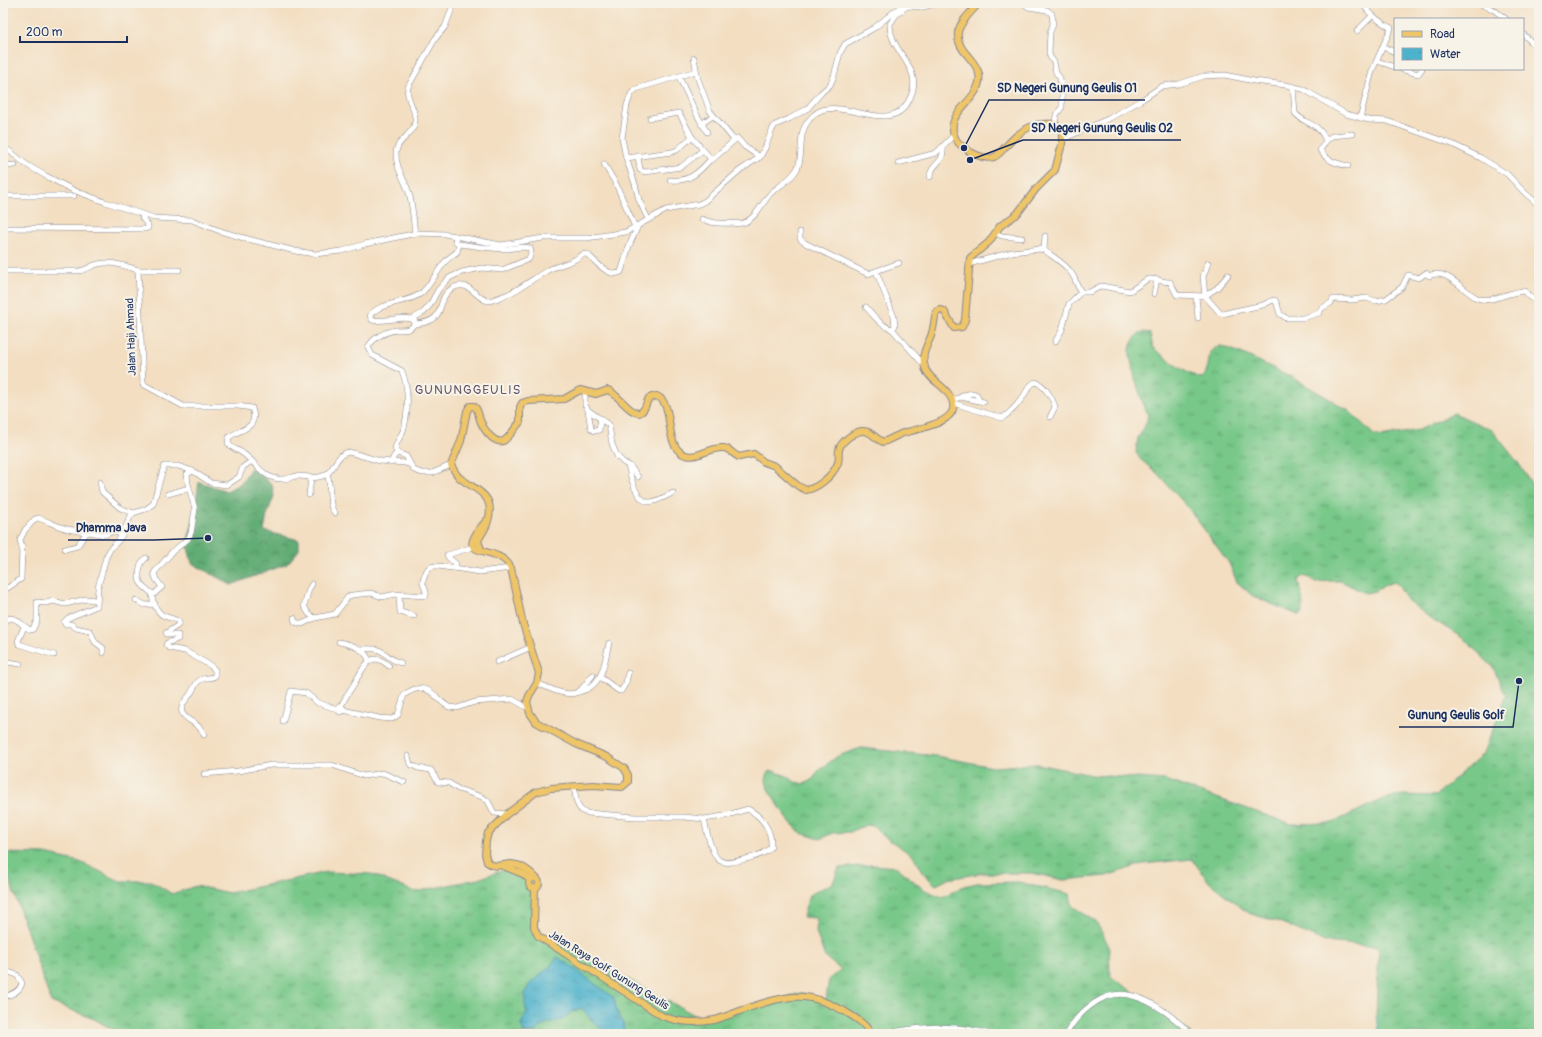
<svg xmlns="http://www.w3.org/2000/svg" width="1542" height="1037" font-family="Pangolin,sans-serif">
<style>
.grass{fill:url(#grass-tufts);stroke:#4a7c74}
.forest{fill:url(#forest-crowns);stroke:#3e6e6a}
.water{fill:url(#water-ripples);stroke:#347095}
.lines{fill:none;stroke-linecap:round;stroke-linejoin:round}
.stream{stroke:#4db2cc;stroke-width:1}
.minor-casing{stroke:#878690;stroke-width:6}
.major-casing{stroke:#878690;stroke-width:8}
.minor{stroke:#fff;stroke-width:5}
.major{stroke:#eec569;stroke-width:6}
.labels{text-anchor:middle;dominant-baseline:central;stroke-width:4;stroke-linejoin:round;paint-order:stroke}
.street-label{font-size:11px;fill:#1b2f5e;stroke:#f7f3e8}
.quarter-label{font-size:13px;letter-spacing:1px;fill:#66596a;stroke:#f7f3e8}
.leader{fill:none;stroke:#1b2f5e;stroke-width:1.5}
.callout-dot{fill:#1b2f5e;stroke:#f7f3e8;stroke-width:1.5}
.callout-label{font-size:12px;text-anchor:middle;font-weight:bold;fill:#1b2f5e;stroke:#f7f3e8;stroke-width:4;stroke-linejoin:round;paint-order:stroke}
</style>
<defs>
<pattern id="grass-tufts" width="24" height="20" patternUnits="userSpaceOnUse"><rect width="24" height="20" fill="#78c889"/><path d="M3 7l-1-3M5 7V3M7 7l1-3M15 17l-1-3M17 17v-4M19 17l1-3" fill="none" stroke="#62a373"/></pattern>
<pattern id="forest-crowns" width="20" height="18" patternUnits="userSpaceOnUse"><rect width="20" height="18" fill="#62ac75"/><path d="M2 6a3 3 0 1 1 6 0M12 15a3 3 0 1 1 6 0" fill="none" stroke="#508c63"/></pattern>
<pattern id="water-ripples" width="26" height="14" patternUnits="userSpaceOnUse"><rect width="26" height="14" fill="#4db2cc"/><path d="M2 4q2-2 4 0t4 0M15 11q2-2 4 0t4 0" fill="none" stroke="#3f91a9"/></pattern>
</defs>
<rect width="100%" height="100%" fill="#f7f3e8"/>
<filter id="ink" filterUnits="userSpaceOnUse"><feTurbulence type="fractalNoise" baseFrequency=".025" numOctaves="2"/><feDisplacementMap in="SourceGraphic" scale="8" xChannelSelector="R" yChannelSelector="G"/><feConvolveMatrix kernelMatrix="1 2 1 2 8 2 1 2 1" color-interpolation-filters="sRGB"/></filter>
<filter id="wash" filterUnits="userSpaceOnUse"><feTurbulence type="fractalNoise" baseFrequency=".012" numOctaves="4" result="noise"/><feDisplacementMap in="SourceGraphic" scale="16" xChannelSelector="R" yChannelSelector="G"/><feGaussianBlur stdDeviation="0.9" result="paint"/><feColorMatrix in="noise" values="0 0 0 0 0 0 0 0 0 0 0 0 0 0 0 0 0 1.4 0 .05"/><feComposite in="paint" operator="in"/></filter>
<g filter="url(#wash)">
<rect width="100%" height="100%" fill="#f3dec1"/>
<g class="grass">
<path d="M1145 332 1150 334 1153 348C1168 359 1184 374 1202 378L1205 375 1208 366 1210 352 1215 348 1221 346 1241 353 1292 377 1348 410 1374 435 1381 437 1419 430 1454 413 1492 430 1519 464 1539 496V1034H1379L1376 1017 1379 947 1325 942 1282 923 1248 913 1209 882 1192 859 1143 864 1106 876 1063 880 1031 873H981L948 879 936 885 926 876 913 856 881 834 874 826 866 825 850 832 832 833 820 839 801 833 789 821 768 789 766 780 768 772 773 771 787 776 795 782 804 784 813 779 819 770 838 756 861 748 936 756 993 767 1037 764 1092 775 1165 780 1291 824 1332 823 1383 799 1402 795 1435 796 1484 753 1506 695 1493 667 1464 639 1426 615 1406 599 1399 586 1396 583 1393 582 1385 585 1376 591 1365 593 1341 581H1329L1315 583 1309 578 1303 576 1298 580C1300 590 1305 603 1302 613L1298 615 1253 596 1237 582 1229 563 1186 505 1157 473 1140 459 1136 452 1138 438 1144 428 1147 421 1148 414C1142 405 1130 363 1130 352 1130 344 1134 339 1139 333Z"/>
<polygon points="3,853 45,854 80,862 120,881 151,881 172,894 196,886 229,893 327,872 371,874 415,892 478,879 511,867 524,871 533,890 534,929 702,1019 802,993 826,1000 829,979 841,970 825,957 816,932 817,918 803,917 809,895 833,883 839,868 872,865 897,867 923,889 942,897 964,886 977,883 1018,882 1070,894 1072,906 1096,922 1109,946 1110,976 1192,1034 121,1034 94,1019 51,1002 9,878 3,866"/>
</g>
<polygon class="forest" points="251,468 272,484 274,496 267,515 264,531 299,540 299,550 287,564 231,585 192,563 187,544 193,521 199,482 227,491 241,483"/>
<path class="water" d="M557 957 571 966 614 998 617 1012 623 1023 624 1031 622 1034C600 1034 594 1023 582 1008L571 1012 562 1020 547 1023 534 1032 524 1033 521 1024 527 1013C517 978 544 980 557 957Z"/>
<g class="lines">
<polyline class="stream" points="1376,1017 1379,1034"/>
</g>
</g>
<g filter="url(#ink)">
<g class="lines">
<g class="minor-casing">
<g id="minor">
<polyline points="921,3 931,5 939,3"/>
<polyline points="1024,3 1028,7 1047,10 1052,14 1053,24 1050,32 1049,53 1050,57 1054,62 1056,73 1060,78 1062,93 1062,107 1056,115 1055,124"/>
<polyline points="1478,3 1494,10 1506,19"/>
<polyline points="1357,31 1372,16"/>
<polyline points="1523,34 1539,49"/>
<polyline points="1383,47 1395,52"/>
<polyline points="694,58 698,79 710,111 734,140"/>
<polyline points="1377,61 1395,67"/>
<polyline points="1401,69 1418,74 1422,69"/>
<polyline points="679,77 697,115 707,132"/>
<path d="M1293 87 1295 113C1306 126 1318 121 1326 141L1320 150C1327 161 1335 163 1348 166"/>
<polyline points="650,118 679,113 692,137 712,160 737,138 745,147 760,157"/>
<path d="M1360 118 1372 71 1391 28C1379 21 1370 15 1362 3"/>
<polyline points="701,124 713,116"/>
<polyline points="1063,139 1110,118 1143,99 1162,86 1179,84 1204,76 1225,75 1254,81 1286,85 1303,89 1346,114 1369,120 1387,121 1452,144 1481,158 1507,174 1525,193 1539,205"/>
<polyline points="1326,141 1332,136 1352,134"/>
<polyline points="3,146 27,165 46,176 73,190 105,202 154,218 192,220 220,231 244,238 295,251 315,254 342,251 365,244 417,233 445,234 501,245 543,238 587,238 626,232 666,210 699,204 705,201 739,171 760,157 765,148 772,130 775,125 789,119 807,109 821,93 830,85 834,76 840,53 845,44 874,28 905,3"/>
<polyline points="638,156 640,170 645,172 681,167 703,150"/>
<polyline points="626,158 672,152 677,150 692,137"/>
<polyline points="898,163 936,153 954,135"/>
<polyline points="604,164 616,184 635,227"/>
<polyline points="3,166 15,165"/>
<path d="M930 177C930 164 945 164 943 147"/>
<path d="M670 180C690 182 698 173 711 159"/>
<polyline points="3,196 74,196"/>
<polyline points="648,219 639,200 635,184 626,158 622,138 627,105 631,94 636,89 696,71"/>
<path d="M702 219C711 223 718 224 728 223 733 223 739 224 743 223 756 219 763 201 772 192 781 185 794 177 798 167 804 151 797 134 809 120 813 115 819 110 826 109 850 104 892 132 908 102 928 68 889 54 890 24L896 15 907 6 923 7 931 5"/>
<polyline points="3,228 145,229 148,228 148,225 142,218 145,215"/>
<polyline points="800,232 800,239 805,243 868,274 876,271"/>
<path d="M415 233C413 220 413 206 409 193 405 180 395 167 396 152 397 139 414 135 415 122 417 109 405 100 408 87L435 39 445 27 454 3"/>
<polyline points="995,233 1002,236 1022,238"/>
<polyline points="1044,250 1045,236"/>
<polyline points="1208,263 1203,277 1205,296 1217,288 1228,275"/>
<path d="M969 264 1012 252 1040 249 1044 250C1053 257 1066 264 1072 274 1076 280 1077 286 1081 292H1090L1101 286 1130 291 1148 279C1155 278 1162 282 1170 282L1177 295 1205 296 1220 313 1223 314C1236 310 1250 308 1263 305 1268 303 1270 300 1275 300L1277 304 1280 314 1286 318H1303L1319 313 1322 308 1331 303 1333 299 1352 300 1366 298 1376 301 1386 299 1402 287 1408 275 1419 278 1426 273 1429 276C1446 267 1463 291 1477 298 1491 304 1509 291 1525 291 1528 296 1533 300 1539 300"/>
<path d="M179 270H138L143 384 183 406H238L252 408C259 428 243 428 229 437L228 443C231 449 240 450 245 455 258 465 264 480 283 479 288 479 293 476 298 476 308 476 315 480 325 475 336 469 335 454 349 452L380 461 405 463 411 465 414 470 422 473H432L451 465"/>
<path d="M3 271H77C85 271 90 266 98 264 112 261 125 266 138 270"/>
<polyline points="1154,294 1157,279"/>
<polyline points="1196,296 1198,318"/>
<path d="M866 307C873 315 881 326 892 329L925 366"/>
<path d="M412 319 424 312 430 305 438 290 449 278 462 272 482 268 502 270 529 259 531 252 530 248C522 246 515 248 507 249 491 249 475 246 459 244L455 241 456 236"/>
<path d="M414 324C450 322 434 301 451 289 469 277 477 301 489 301 494 300 501 297 506 295 521 289 534 278 548 270 556 266 566 264 574 260 579 258 581 253 587 254 595 261 610 279 621 272L629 246 638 226"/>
<polyline points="892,329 895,326 894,317 876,271 899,263"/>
<polyline points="1055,342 1062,330 1069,304 1081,292"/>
<polyline points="585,391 585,405 588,410 609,425 612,444 617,456 624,463 630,466 638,477"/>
<polyline points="961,397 963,395 973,393 977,395 979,401"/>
<polyline points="953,400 961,397 984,402"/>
<path d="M953 403 1002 418C1011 413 1017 405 1023 397 1027 391 1028 386 1035 382 1044 384 1053 399 1055 407L1050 417"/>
<polyline points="588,410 591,429 594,431 599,430 601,418"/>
<path d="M397 453 395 448C397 442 400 437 403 431 409 412 409 389 402 371L372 355 368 347C374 337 385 332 396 330 400 330 405 330 409 329 413 327 414 325 415 321 405 314 384 323 372 320L370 316C376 303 408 303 420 294 429 288 437 271 445 262 448 258 453 255 457 252L459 244"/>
<polyline points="391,463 394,456 397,453 406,456 411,465"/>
<path d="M628 465C630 475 636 501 649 502 657 502 666 496 673 493"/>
<path d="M327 474C332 485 327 506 335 513"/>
<polyline points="100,482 102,492 120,508 134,513"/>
<polyline points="168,494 189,488"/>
<polyline points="309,495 311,478"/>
<polyline points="65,549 77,546 87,532"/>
<path d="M146 558 141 563C136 581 139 584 153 594"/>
<polyline points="454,568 480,572 511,568"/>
<polyline points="312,584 309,589 304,606 309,614 315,618"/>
<path d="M3 591 21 579 22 548 20 540 25 530 35 519 38 518C48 521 58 527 68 529 80 532 93 532 105 535L113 531 122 535 131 515 134 513 146 509 153 504 164 466H178L193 471"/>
<polyline points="399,595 400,612 414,616"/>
<polyline points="136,600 145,605 155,604"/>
<path d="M294 618 295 622 302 624 315 618 335 614 348 597 352 595 371 593 382 597 396 594 426 596C427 591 425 589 423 584 422 581 424 578 425 575 429 560 443 568 454 568L456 564 448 557 447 555 473 547"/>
<path d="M3 622C14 611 22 627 31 630L33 629 37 620V602L46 603 53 601 65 604 86 599 97 600"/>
<polyline points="24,627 18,641 19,644 54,655"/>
<path d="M339 642C350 644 366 649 369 661"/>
<path d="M359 649C366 649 373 648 379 650 387 653 389 660 401 663"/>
<polyline points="103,653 103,648 95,642 92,635 90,631 76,628 71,624 65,624 64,622 68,618 97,606 98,587 106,557 111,548 118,541 122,535"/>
<polyline points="3,661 20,664"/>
<polyline points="497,662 531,647"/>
<polyline points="600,677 619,691 621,691 626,683 628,673"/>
<path d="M537 683C547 687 567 698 578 692 583 689 588 680 593 675"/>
<path d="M579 692C604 686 604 663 609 643"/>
<path d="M341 706C345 698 349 691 354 684 363 669 370 648 389 666"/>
<path d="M343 710 379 718 392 719 398 715 404 695C408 692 411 690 416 689 433 686 437 701 449 707L457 708 475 702 512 699 528 708"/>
<polyline points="283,721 291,691 306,693 318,703 337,709 340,712 342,711 344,709 340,706 337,709"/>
<path d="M204 735C200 718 167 720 189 696 193 691 195 683 200 680 205 677 211 679 215 676V670L211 666 185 651 169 648 166 645 167 643 178 639V635H168L166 633 177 626 179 622C175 618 172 619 167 617 158 615 153 604 152 596L162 587 156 579 154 573 173 551 188 539 191 533 195 509 188 484 187 474 193 471 211 483 227 485 239 477 243 467 252 461"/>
<polyline points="408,756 410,764 418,768 431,770 438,782 449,783 458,789 482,797 488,801 494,813 507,814"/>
<polyline points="204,774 238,771 271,765 332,765 364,776 383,773 404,782"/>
<path d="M574 787C576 797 576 812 588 813L635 817H684L704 819 724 816 748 809C763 817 772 831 771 847 765 854 755 857 746 859 738 861 726 865 719 860 711 854 706 829 704 819"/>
<path d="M3 970 17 975 22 983C20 992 11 995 3 997"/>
<path d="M881 1034C917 1027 953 1023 989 1034"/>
<path d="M1066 1034C1079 1011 1105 988 1133 996 1156 1002 1175 1019 1192 1034"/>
</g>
</g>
<g class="major-casing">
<g id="major">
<path d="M487 520C448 563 497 541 511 568L523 624 539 673 537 683 529 696 527 702 530 713 536 722 576 744 607 757 624 768 628 775V782L622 787 593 785 551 788 536 792 507 814 488 833 486 841 485 854 487 862C496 869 502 864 512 864 522 865 530 871 537 879"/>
<path d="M481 549 478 541C481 534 486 529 488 521 496 495 477 491 460 478 456 475 454 470 451 465L461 441 467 411 470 406H474C479 410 478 415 480 420 483 428 493 444 503 441 507 440 517 426 520 422V407L522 403 528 401 564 399 580 390 596 394 608 390C617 393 633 418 641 412 646 409 646 402 649 398L657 396C674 404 665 438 679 451 693 464 708 446 724 448 730 449 734 455 739 457L754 454 764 462 775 466 798 486 806 490C818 488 832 476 837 465 840 460 838 455 839 450 840 442 854 432 862 431 872 430 875 440 884 442 890 439 896 436 903 433 921 428 971 421 947 392 941 384 928 378 925 368 921 353 926 349 931 336 934 328 934 320 936 312L941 310 944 311 954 328 962 327 965 320 970 258 989 242 1000 226 1017 214 1036 189 1055 170 1062 144V131L1055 124C1033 122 1022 129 1007 145 1003 149 999 155 994 157 982 161 957 147 954 135 945 110 984 99 979 74 977 66 973 62 968 56 947 33 962 22 979 3"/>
<polyline points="503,866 523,874 530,880"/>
<circle cx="534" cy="883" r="5"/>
<path d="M535 888 534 927 538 936 662 1016C680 1023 696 1023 715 1020 739 1012 779 994 804 997 818 998 831 1004 844 1011 854 1017 865 1023 871 1034"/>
</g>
</g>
<use href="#minor" class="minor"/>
<use href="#major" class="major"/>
</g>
</g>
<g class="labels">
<g class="street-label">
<text transform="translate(131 337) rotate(-92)">Jalan Haji Ahmad</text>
<text transform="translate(609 970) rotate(32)">Jalan Raya Golf Gunung Geulis</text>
</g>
<g class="quarter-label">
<text x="468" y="390">GUNUNGGEULIS</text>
</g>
</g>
<path class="leader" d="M964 148L989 100H1145M970 160L1023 140H1181M208 538L154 540H68M1519 681L1513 727H1399"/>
<g class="callout-dot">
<circle cx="964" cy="148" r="4"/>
<circle cx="970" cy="160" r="4"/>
<circle cx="208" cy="538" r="4"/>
<circle cx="1519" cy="681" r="4"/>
</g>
<g class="callout-label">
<text x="1067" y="92">SD Negeri Gunung Geulis 01</text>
<text x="1102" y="132">SD Negeri Gunung Geulis 02</text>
<text x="111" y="532">Dhamma Java</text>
<text x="1456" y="719">Gunung Geulis Golf</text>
</g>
<rect width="1542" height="1037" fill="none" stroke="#f7f3e8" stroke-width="16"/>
<rect x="1394" y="18" width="130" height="52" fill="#f7f3e8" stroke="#9fa5b1"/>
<rect x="1402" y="31" width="20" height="6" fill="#eec569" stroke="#9fa5b1"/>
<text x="1430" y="38" font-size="12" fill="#1b2f5e">Road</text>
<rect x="1402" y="48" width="20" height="12" fill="url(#water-ripples)" stroke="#9fa5b1"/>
<text x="1430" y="58" font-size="12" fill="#1b2f5e">Water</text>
<path d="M20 36v6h107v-6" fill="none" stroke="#1b2f5e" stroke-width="2"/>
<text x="26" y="36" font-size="12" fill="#1b2f5e" stroke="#f7f3e8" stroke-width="3" paint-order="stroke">200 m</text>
</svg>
